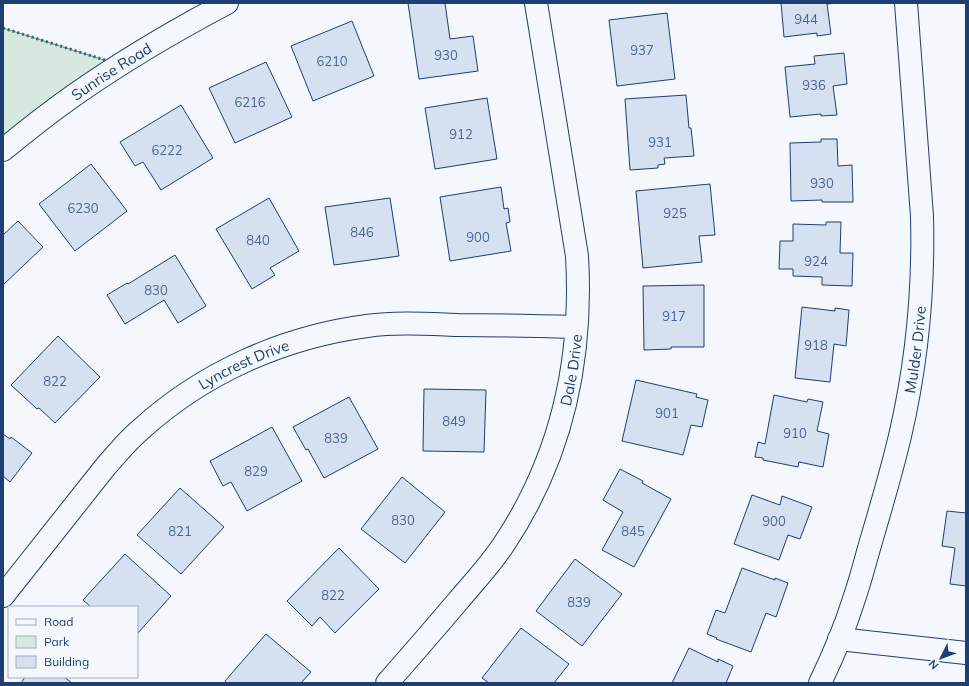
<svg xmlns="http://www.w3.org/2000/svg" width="969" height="686" font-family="Mulish,sans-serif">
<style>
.green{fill:#d7e8df;stroke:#687fa3}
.building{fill:#d5e0f0;stroke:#1d3f73}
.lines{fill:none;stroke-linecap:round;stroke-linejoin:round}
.street-casing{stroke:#1d3f73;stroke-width:24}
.street{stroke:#f4f7fb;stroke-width:22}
.hedge{stroke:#2c6c60;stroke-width:3;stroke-dasharray:2 3;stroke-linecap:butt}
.labels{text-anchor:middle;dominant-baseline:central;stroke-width:3;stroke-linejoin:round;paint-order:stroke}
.number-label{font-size:13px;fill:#4b6792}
.street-label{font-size:15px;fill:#1d3f73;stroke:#f4f7fb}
</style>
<rect width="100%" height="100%" fill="#f4f7fb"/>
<polygon class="green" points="3,28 120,65 3,150"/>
<g class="building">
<polygon points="408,3 445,3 450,39 473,36 478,71 419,79"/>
<polygon points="781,3 840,3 827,4 831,34 817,36 817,33 784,37"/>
<polygon points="667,13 675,79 617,86 609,20"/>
<polygon points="352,21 374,76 313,101 291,46"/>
<polygon points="844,53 847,84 833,86 837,115 821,116 821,114 790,117 785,67 815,64 814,56"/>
<polygon points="266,62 292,117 235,143 209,88"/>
<polygon points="686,95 689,128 691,128 694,156 664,158 665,164 658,165 658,168 630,170 625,99"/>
<polygon points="487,98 497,159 435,169 425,108"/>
<polygon points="181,105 213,158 161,190 143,162 135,166 120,142"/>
<polygon points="821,139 837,139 838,166 852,165 853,202 822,202 822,200 791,201 790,143 821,142"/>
<polygon points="91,164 127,211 75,251 39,204"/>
<polygon points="710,184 715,235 699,236 702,262 643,268 636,191"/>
<polygon points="501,187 504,209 508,208 510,222 506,223 511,251 450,261 440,197"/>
<polygon points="269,198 299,251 270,268 275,275 252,289 216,229"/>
<polygon points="390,198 399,256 334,265 325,207"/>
<polygon points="18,221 43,247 3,285 3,235"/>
<polygon points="826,222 841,222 840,253 853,253 852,286 822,285 822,277 793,276 793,269 779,269 780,241 793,241 793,224 826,225"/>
<polygon points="175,255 206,306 178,323 164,300 125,324 107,295 127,283 128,284"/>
<polygon points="704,285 704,347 671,347 671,349 644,350 643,286"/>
<polygon points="802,307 835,311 835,308 849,310 846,346 834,344 830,382 795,378"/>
<polygon points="58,336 100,377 55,423 39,408 37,409 11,385"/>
<polygon points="636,380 697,394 696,397 708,400 702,427 691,425 683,455 622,441"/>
<polygon points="424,389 486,390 484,452 423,451"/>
<polygon points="774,395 807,402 808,399 823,402 817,431 829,434 823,467 799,462 798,467 763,460 763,458 755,457 758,442 765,444"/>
<polygon points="349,397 378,449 324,478 308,449 306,450 293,427"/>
<polygon points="272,427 302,481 247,511 231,482 223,486 210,461"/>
<polygon points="3,434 10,439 11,437 32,453 10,482 3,476"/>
<polygon points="620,469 643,481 642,483 671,499 634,567 602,550 623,512 603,500"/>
<polygon points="402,477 445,512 405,563 361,529"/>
<polygon points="180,488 224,527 181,574 137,535"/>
<polygon points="752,495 780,505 782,496 812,507 800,539 788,535 779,560 734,544"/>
<polygon points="947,511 966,513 966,586 950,584 955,548 942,546"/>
<polygon points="339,548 379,589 335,633 320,617 312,626 287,601"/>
<polygon points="125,554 171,596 137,634 137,607 91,607 83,600"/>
<polygon points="575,559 622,594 582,646 536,611"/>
<polygon points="742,568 775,580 775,578 788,583 776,617 766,613 751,652 716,639 717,638 707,634 716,610 725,613"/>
<polygon points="521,628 569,664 554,683 489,683 482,678"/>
<polygon points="266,634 311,672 301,683 227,683 225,681"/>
<polygon points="689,648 718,662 718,659 733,666 726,683 672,683"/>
<polygon points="25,677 64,677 72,683 21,683"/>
</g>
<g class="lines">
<g class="street-casing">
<g id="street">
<path id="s1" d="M3 150C26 131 49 113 73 96 123 61 174 31 227 3"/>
<path id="s2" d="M3 596 106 466C117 454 127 441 139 431 202 373 283 337 367 326 397 322 428 324 458 325 497 325 537 326 576 327"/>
<polyline points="839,639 966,653"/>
<path id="s3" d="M387 683C411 656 435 628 458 601 474 582 491 564 504 544 562 457 583 359 577 256L536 3"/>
<path id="s4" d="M820 683C833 656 845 628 854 599 861 579 866 558 872 538 882 504 892 470 900 436 917 363 924 291 922 216L906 3"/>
</g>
</g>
<use href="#street" class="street"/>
<polyline class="hedge" points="3,28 108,61"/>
</g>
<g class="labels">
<g class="number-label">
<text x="806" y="19">944</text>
<text x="642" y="50">937</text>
<text x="446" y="55">930</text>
<text x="332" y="61">6210</text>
<text x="814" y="85">936</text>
<text x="250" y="102">6216</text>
<text x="461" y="134">912</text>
<text x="660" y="142">931</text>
<text x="167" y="150">6222</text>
<text x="822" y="183">930</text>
<text x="83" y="208">6230</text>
<text x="675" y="213">925</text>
<text x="362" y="232">846</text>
<text x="478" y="237">900</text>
<text x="258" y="240">840</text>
<text x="816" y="261">924</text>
<text x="156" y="290">830</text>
<text x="674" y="316">917</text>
<text x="816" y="345">918</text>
<text x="55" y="381">822</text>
<text x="667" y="413">901</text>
<text x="454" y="421">849</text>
<text x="795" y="433">910</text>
<text x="336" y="438">839</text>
<text x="256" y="471">829</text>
<text x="403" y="520">830</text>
<text x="774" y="521">900</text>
<text x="180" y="531">821</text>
<text x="633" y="531">845</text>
<text x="333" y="595">822</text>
<text x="579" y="602">839</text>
</g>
<g class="street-label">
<text stroke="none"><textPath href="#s1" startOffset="134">Sunrise Road</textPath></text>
<text stroke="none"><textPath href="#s4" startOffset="348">Mulder Drive</textPath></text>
<text stroke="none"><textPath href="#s2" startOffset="339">Lyncrest Drive</textPath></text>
<text stroke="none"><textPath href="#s3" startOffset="370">Dale Drive</textPath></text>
</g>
</g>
<rect width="969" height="686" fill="none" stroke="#1d3f73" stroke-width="8"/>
<rect x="8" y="606" width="130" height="72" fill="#f4f7fb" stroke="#9eadc5"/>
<rect x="16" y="619" width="20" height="6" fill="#f4f7fb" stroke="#9eadc5"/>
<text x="44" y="626" font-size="12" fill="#1d3f73">Road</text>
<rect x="16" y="636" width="20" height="12" fill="#d7e8df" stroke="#9eadc5"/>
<text x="44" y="646" font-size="12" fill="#1d3f73">Park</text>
<rect x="16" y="656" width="20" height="12" fill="#d5e0f0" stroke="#9eadc5"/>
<text x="44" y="666" font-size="12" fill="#1d3f73">Building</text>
<g transform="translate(941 658) rotate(228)" stroke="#f4f7fb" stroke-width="3" paint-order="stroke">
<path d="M0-3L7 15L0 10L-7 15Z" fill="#1d3f73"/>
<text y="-6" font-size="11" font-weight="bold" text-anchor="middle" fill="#1d3f73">N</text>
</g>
</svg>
